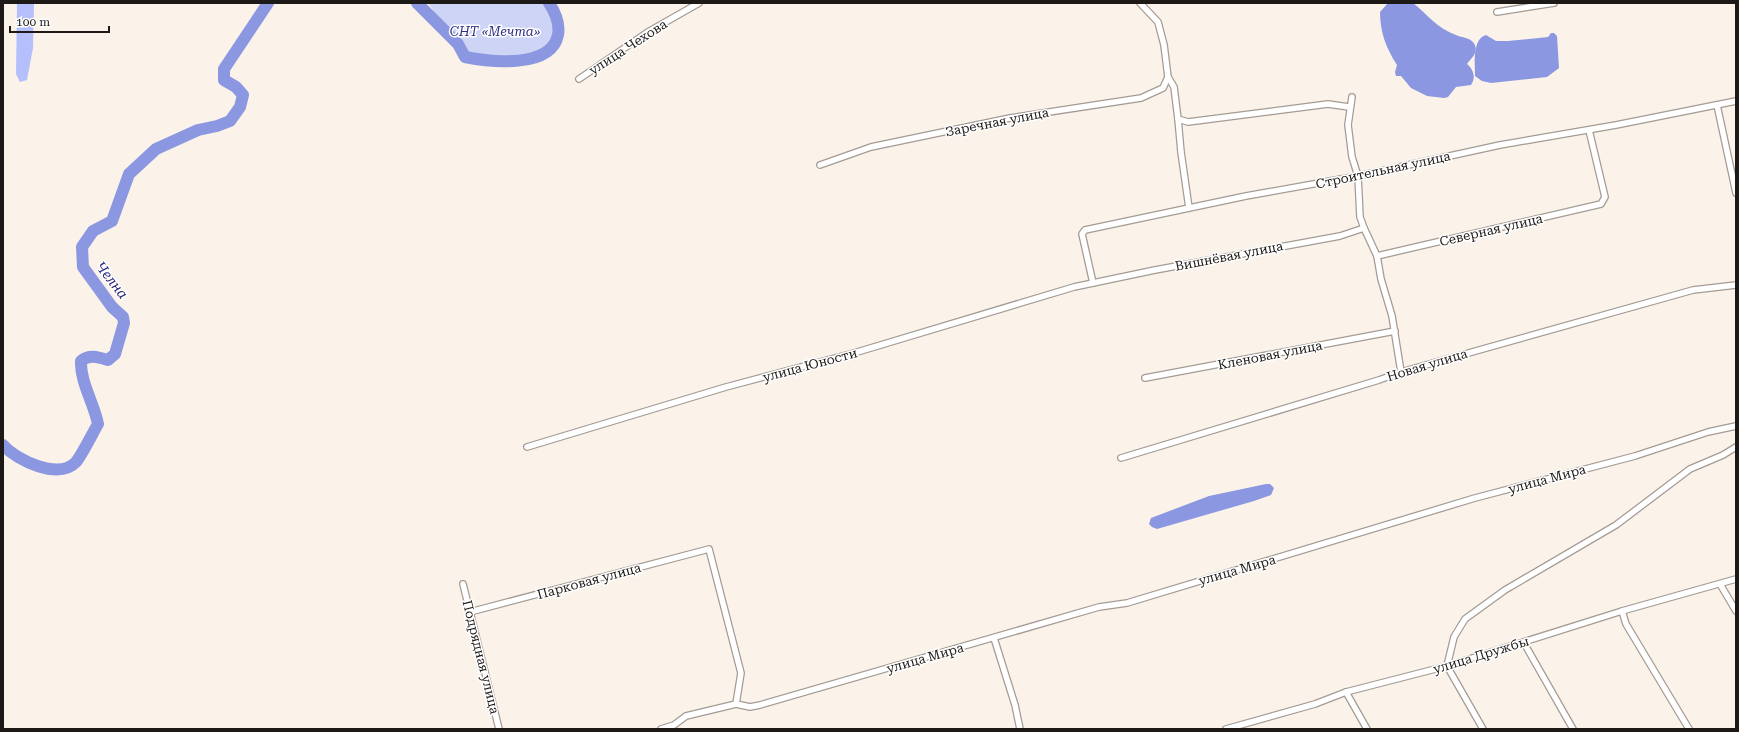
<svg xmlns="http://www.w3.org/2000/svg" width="1739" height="732" font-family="'Roboto Serif',serif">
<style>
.green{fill:#cdd4f6}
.forest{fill:#b5bffc}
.water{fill:#8c97e1}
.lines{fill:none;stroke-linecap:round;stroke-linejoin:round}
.river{stroke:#8c97e1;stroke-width:12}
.minor-casing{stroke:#a49b94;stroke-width:8}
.minor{stroke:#fff;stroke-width:5.5}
.labels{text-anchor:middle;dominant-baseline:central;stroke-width:3;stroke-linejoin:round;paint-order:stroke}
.park-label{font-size:13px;font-style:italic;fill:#2f2e84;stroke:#fff}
.street-label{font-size:13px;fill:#1c1916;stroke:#fff}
.water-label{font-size:14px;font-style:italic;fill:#2a277c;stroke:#fff}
</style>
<rect width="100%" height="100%" fill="#fbf3ea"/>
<path class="green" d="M428 3H552C555 8 559 14 561 19 562 23 560 30 559 34 551 57 521 57 500 58 489 59 475 62 464 55 463 39 450 33 441 22 436 16 433 9 428 3Z"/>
<polygon class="forest" points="17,3 34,3 33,48 27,80 20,82 16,74"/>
<g class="water">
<path d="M1388 3H1413C1427 14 1438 29 1456 35 1462 38 1471 37 1475 45 1478 54 1471 58 1467 64 1474 70 1476 78 1471 85L1456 87 1448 97 1444 98 1427 96 1411 88 1401 76H1396L1395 72 1397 65C1386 48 1380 32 1380 12Z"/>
<path d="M1551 33H1554L1557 36 1559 68 1547 77 1491 83 1482 81 1475 76C1475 64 1472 39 1486 35L1496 41H1508L1548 37Z"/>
<polygon points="1266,484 1270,484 1274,488 1271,495 1254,501 1157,529 1152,527 1149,524 1151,518 1209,496"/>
</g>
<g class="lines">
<g class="river">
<path d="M417 3 458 44 465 57C490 62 551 69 558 35 560 24 555 12 549 3"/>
<path d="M3 445C17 461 59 480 76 462 83 453 92 434 98 424 94 403 80 382 81 361 89 354 98 357 108 360L115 354 124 323 123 317 112 307 83 267 82 247 93 231 112 221 129 174 156 149 198 130 217 126 230 121 240 107 243 95 236 87 224 80V69L268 3"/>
</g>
<g class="minor-casing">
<g id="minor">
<polyline points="1497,12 1554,3"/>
<polyline points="1168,77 1174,87 1178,119 1188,122 1328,104 1349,107"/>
<polyline points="579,79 648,32 699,3"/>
<polyline points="1352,97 1348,125 1352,157 1358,176 1360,217 1364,228 1377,256 1381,279 1392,316 1401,372"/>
<polyline points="1717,105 1736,193"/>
<polyline points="1178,119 1181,152 1189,208"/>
<polyline points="820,165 871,147 1010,118 1141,98 1163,88 1168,77 1164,45 1158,22 1140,3"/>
<polyline points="1377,256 1601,204 1605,197 1589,130"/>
<polyline points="1093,283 1082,234 1085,230 1246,196 1358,176 1500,145 1616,125 1736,101"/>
<polyline points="1145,378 1395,331"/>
<polyline points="527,447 726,387 854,353 1074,287 1155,270 1340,236 1364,228"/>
<polyline points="1121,458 1379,380 1401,372 1693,290 1736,285"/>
<polyline points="463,584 499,729"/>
<polyline points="1720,584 1736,611"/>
<polyline points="1622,611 1626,624 1689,729"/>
<polyline points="470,612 709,549 741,673 736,704"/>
<polyline points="994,638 1015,705 1020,729"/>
<polyline points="1524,643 1573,729"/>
<polyline points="1346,692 1367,729"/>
<polyline points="661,729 674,725 686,716 736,704 750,707 760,705 1099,607 1127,603 1475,498 1635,456 1708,432 1736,426"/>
<polyline points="1226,729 1315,704 1346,692 1447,666 1622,611 1736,579"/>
<polyline points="1483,729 1447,666 1454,637 1465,619 1505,590 1616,525 1690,469 1723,455 1736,447"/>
</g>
</g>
<use href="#minor" class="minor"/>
</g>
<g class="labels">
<g class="park-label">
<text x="495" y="31">СНТ «Мечта»</text>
</g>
<g class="street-label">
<text transform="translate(628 47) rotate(-33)">улица Чехова</text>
<text transform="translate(997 122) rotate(-11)">Заречная улица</text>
<text transform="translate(1383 170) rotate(-12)">Строительная улица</text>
<text transform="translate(1491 230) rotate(-13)">Северная улица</text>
<text transform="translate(1229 256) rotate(-11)">Вишнёвая улица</text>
<text transform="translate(1270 355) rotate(-11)">Кленовая улица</text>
<text transform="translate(810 365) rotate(-15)">улица Юности</text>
<text transform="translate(1427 365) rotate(-17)">Новая улица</text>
<text transform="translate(1547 479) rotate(-15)">улица Мира</text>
<text transform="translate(1237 570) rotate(-16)">улица Мира</text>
<text transform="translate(589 581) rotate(-15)">Парковая улица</text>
<text transform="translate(1481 655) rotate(-17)">улица Дружбы</text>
<text transform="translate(481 657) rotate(76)">Подрядная улица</text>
<text transform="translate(925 658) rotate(-16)">улица Мира</text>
</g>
<g class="water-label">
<text transform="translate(112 280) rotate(52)">Челна</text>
</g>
</g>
<rect width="1739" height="732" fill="none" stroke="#1c1916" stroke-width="8"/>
<path d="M10 26v6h99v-6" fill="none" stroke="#1c1916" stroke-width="2"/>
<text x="16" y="26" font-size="12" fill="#1c1916" stroke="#ffffff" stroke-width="3" paint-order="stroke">100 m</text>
</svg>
